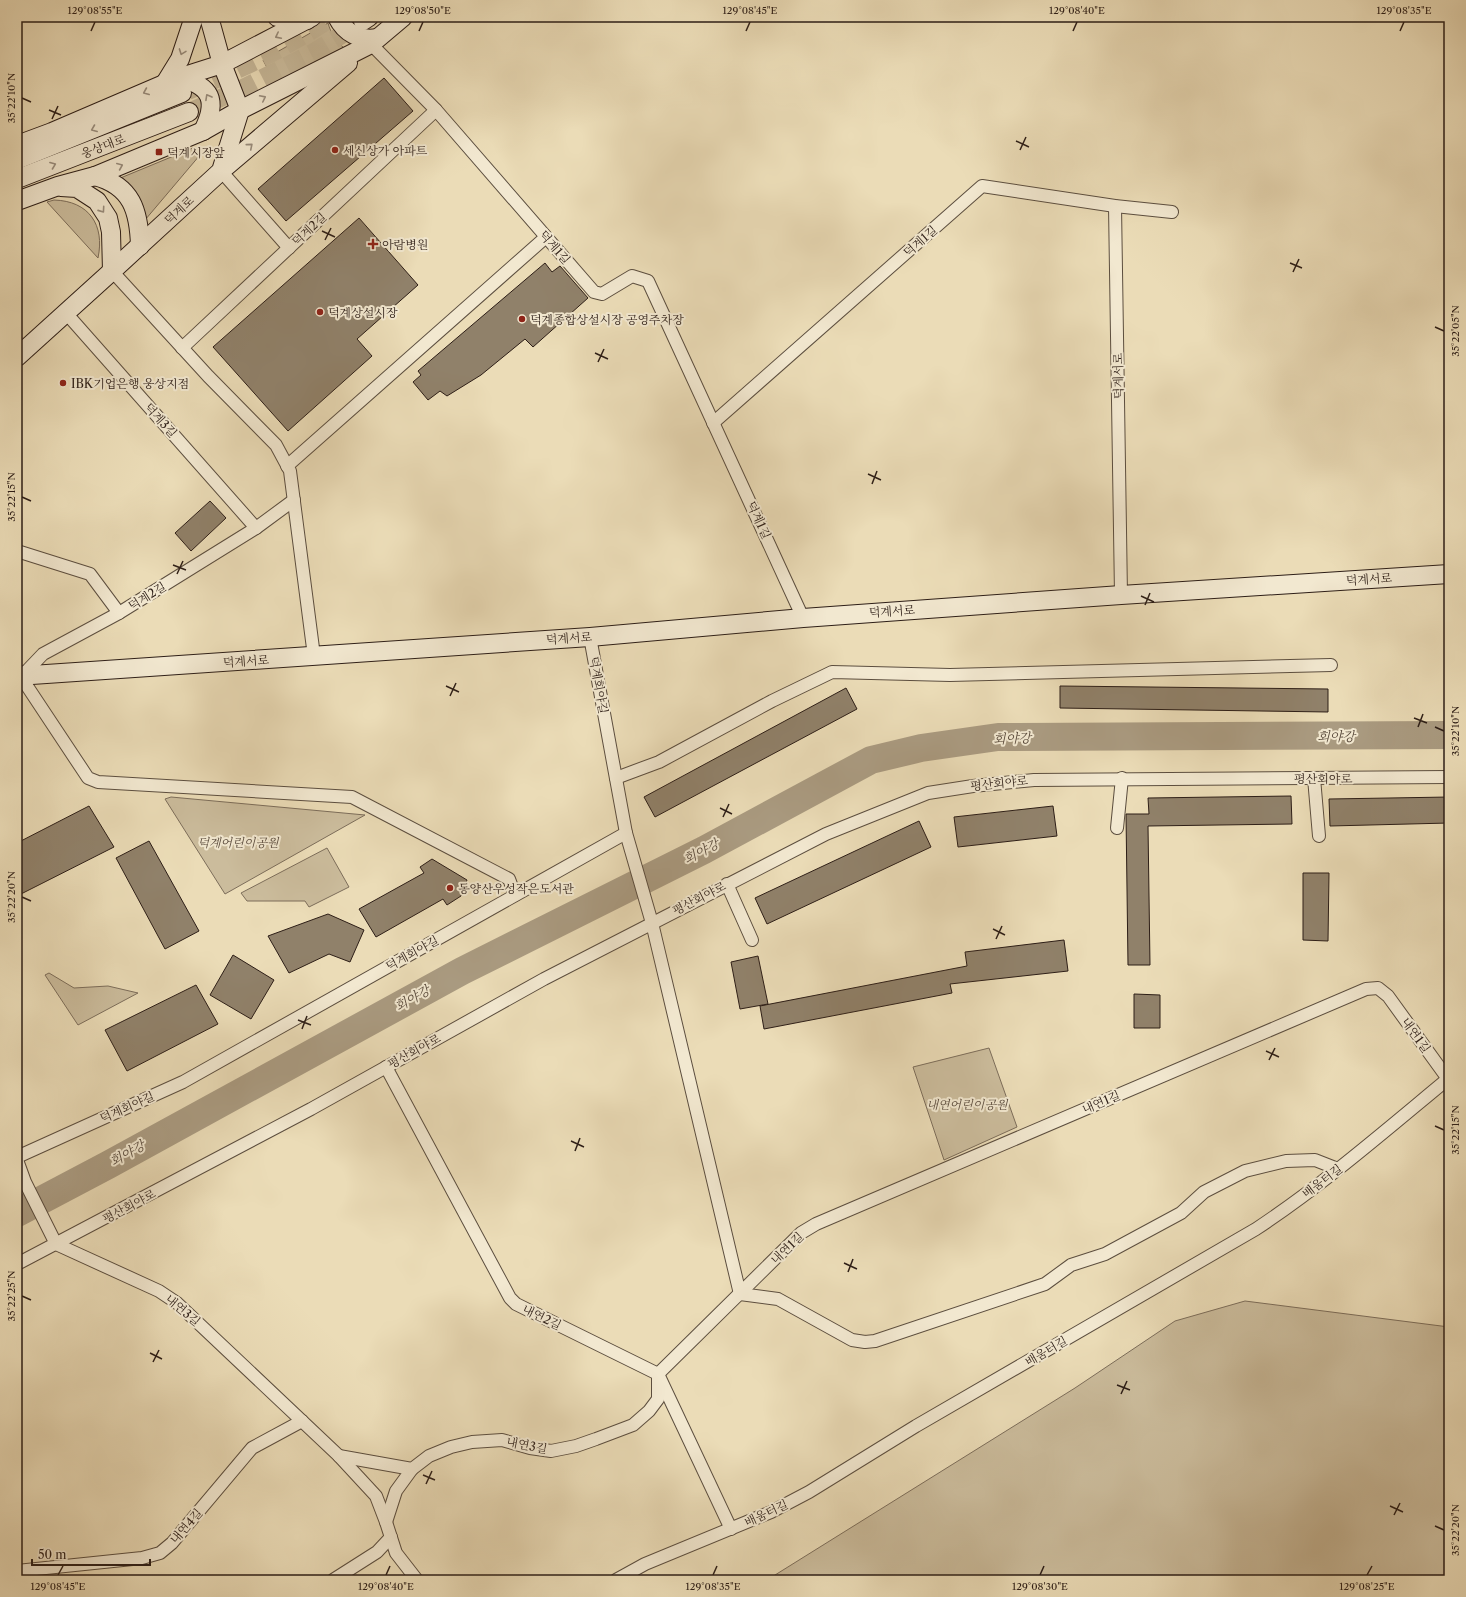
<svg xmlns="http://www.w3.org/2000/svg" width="1466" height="1597" font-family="'Libre Caslon Text','Noto Serif KR',serif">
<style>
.green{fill:#cbbc9c;stroke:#7c6d5a}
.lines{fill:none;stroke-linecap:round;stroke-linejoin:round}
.river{stroke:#aa9b81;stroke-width:28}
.building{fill:#90816a;stroke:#2d1e17}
.secondary-tunnel{stroke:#c5b697;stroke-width:18;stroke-dasharray:18 9;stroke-linecap:butt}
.street-casing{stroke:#5c4e3f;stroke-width:14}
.secondary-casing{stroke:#2d1e17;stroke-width:20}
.street{stroke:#f2e8d0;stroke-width:12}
.secondary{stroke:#f2e8d0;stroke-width:18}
.oneway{stroke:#998d7d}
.ticks{fill:none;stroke:#2d1e17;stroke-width:1.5}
.poi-dot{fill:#8f2418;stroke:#f2e8d0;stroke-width:1.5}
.labels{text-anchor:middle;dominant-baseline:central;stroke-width:4;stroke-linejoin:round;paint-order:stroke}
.street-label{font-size:12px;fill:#2d1e17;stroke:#f2e8d0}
.poi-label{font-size:12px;fill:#2d1e17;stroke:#f2e8d0;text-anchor:start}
.park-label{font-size:12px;font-style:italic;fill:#5c4d3f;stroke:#f2e8d0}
.water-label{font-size:13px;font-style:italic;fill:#594a3c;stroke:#f2e8d0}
.neatline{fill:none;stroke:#2d1e17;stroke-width:1.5}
.ticks-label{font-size:10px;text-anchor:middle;fill:#2d1e17}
</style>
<rect width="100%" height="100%" fill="#ebdcb7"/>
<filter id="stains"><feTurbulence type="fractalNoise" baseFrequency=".005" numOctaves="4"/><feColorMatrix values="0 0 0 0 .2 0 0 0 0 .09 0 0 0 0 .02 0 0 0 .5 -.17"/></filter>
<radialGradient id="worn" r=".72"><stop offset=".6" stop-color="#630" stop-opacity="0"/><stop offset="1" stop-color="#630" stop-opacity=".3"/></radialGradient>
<g class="green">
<path d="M328 23C331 34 336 41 344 48L276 85 263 60Z"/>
<polygon points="193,148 200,151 200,155 145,220 118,179"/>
<path d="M54 200C89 201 105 225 98 258L47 202Z"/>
<polygon points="171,797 365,815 225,894 165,799"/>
<polygon points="327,848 349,887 309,907 305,901 247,901 241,893"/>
<polygon points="49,973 74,988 108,986 138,993 78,1025 45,975"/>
<polygon points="989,1048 1017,1127 944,1160 913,1067"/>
<polygon points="1245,1301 1449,1327 1449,1580 767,1580 1075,1388 1175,1321"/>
</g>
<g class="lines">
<polyline class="river" points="17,1213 108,1165 462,971 704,850 871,760 921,748 998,737 1449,735"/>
</g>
<g class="building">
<polygon points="384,78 413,111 286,221 258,189"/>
<polygon points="359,218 418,285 357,339 372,356 288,431 213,347"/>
<polygon points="545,263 552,272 560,266 588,298 533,347 525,339 481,375 447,396 440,391 428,400 413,382 421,375 418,371"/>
<polygon points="210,501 226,518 191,551 175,533"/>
<polygon points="1060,686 1328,689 1328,712 1060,708"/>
<polygon points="846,688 857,709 655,817 644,797"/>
<polygon points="1291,796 1292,824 1148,826 1150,965 1128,965 1126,814 1149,814 1148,798"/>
<polygon points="1449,797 1449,823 1330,826 1329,799"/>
<polygon points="89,806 114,847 17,896 17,843"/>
<polygon points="1053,806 1057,836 958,847 954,817"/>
<polygon points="919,821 931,847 767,924 755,898"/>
<polygon points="149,841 199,931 165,949 116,858"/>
<polygon points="432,859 467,880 461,896 447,905 443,899 376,937 359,909 424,873 420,867"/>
<polygon points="1303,873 1329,873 1328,941 1303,940"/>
<polygon points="328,914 364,930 350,962 329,954 289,973 268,936"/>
<polygon points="1064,940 1068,971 950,984 952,993 764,1029 760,1006 967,966 965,952"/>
<polygon points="233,955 274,980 251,1019 210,995"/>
<polygon points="758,956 768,1004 740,1009 731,962"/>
<polygon points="196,985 218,1024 127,1071 105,1030"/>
<polygon points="1134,994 1160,995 1160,1028 1134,1028"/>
</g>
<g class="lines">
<g class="secondary-tunnel">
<path d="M188 91C238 71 288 47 333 17"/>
<polyline points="189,112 241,89 314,52 361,23"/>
</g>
<g class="street-casing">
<g id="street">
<polyline points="371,44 436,110 594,292 602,294 632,276 648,281 803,618"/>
<polyline points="221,171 289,248"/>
<polyline points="1115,206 1121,595"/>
<polyline points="112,271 208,376 276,445 290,471 314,656"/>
<polyline points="66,313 256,528"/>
<polyline points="182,348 436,110"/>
<polyline points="713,423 982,186 1115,206 1172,212"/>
<polyline points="287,466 546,237"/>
<polyline points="17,551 90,574 119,613"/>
<polyline points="590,637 626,833 652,923 740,1294"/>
<polyline points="21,677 88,778 98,782 352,797 509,879 515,895"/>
<polyline points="21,677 43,654 119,613 256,528 294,500"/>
<polyline points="616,778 659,762 772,701 832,672 950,675 1331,665"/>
<polyline points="1314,778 1319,836"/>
<polyline points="1117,828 1122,778"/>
<polyline points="727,884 752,940"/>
<polyline points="386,1067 510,1298 516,1304 658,1374 731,1529"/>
<polyline points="17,1157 183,1082 626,833"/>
<polyline points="17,1160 25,1182 56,1244 159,1291 177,1303 339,1456 376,1496 386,1522 396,1553 417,1580"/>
<polyline points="17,1264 311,1109 544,979 826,834 928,793 973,786 1034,780 1449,777"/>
<polyline points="740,1294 778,1299 852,1340 865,1342 875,1341 1045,1284 1071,1265 1105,1254 1181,1213 1204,1192 1245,1171 1286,1161 1315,1160 1338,1169"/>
<polyline points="339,1456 412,1469 429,1456 451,1447 472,1442 502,1440 530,1448 551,1451 576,1446 596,1439 633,1425 649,1411 658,1399 658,1374 801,1233 816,1224 1366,989 1378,988 1388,996 1448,1079"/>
<polyline points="386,1522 396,1491 412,1469"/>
<polyline points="17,1571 142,1558 160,1553 172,1543 252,1448 302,1421"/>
<polyline points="333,1580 377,1552 391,1537"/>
<path d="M616 1580 645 1564 771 1512 809 1492 916 1426 1256 1229C1324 1184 1386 1130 1449 1078"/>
</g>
</g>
<g class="secondary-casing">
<g id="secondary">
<polyline points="277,17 307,20"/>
<path d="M337 17C345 33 360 41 377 38"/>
<polyline points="363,21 369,17"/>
<path d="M178 78C212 85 218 101 203 131"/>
<polyline points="164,85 180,59 194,17"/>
<polyline points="17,145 52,132 178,78 222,64 312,17"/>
<polyline points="17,160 182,93"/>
<polyline points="221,171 348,63"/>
<path d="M95 176C132 186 139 211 140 246"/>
<polyline points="17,179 189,112"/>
<polyline points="61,187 77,188 97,201 108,218 111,232 112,271"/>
<polyline points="17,201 58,186 95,176 203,131 240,110 371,44 403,17"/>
<polyline points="17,357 112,271 221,171 240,110 222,64 209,17"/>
<polyline points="17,676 590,637 803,618 1121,595 1449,574"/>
</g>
</g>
<use href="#street" class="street"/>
<use href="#secondary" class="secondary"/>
</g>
<defs><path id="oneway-chevron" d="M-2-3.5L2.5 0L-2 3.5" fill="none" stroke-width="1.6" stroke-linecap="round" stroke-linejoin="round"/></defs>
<g class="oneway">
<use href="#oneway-chevron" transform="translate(278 36) rotate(153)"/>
<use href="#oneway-chevron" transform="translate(182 52) rotate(110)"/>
<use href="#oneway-chevron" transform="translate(146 92) rotate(157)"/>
<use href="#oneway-chevron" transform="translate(208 97) rotate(-119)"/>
<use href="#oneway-chevron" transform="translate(263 98) rotate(-27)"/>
<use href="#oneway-chevron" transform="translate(94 129) rotate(158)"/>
<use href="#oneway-chevron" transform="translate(250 146) rotate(-40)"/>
<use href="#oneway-chevron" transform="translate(53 165) rotate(-21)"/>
<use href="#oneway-chevron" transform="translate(120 166) rotate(-23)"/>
<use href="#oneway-chevron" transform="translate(102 210) rotate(55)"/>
</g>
<path class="ticks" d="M91 31 95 22M419 31 423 22M746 31 750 22M1073 31 1077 22M1400 31 1404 22M22 98 31 102M49 110 61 115M52 119 58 106M1016 141 1029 147M1020 150 1026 137M322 231 335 237M325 240 331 228M1290 263 1302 268M1293 272 1299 259M1435 327 1444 331M595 353 608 359M598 362 604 349M868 474 881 480M872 484 877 471M22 497 31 501M173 565 186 570M177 574 183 561M1141 596 1154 602M1145 605 1150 593M446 686 459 692M450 696 456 683M1414 718 1427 723M1418 727 1423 714M1435 727 1444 731M720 808 732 814M723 817 729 804M22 897 31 901M993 929 1005 935M996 939 1002 926M298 1020 311 1025M302 1029 307 1016M1266 1051 1279 1057M1269 1060 1275 1048M1435 1126 1444 1130M571 1141 584 1147M575 1151 580 1138M844 1263 857 1269M848 1272 853 1259M22 1296 31 1300M150 1353 162 1359M153 1362 159 1350M1117 1385 1130 1390M1121 1394 1127 1381M423 1475 435 1480M426 1484 432 1471M1390 1506 1403 1512M1394 1515 1400 1503M1435 1526 1444 1530M58 1575 63 1566M386 1575 390 1566M713 1575 717 1566M1040 1575 1044 1566M1367 1575 1372 1566"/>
<g class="poi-dot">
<circle cx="335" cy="150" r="4"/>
<rect x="155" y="148" width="8" height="8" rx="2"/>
<path d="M371 238h4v4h4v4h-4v4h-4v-4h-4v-4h4z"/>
<circle cx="320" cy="312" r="4"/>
<circle cx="522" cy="319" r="4"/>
<circle cx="63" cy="383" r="4"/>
<circle cx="450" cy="888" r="4"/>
</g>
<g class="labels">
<g class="street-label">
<text transform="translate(103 146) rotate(-21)">웅상대로</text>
<text transform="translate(179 210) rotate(-43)">덕계로</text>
<text transform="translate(309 229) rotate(-43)">덕계2길</text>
<text transform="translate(920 241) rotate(-41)">덕계1길</text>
<text transform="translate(555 247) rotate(49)">덕계1길</text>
<text transform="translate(1118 376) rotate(-91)">덕계서로</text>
<text transform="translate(161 420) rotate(48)">덕계3길</text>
<text transform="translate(759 520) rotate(65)">덕계1길</text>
<text transform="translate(1369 579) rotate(-4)">덕계서로</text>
<text transform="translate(147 596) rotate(-32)">덕계2길</text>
<text transform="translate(892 611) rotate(-4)">덕계서로</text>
<text transform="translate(569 638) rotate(-4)">덕계서로</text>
<text transform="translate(246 661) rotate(-4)">덕계서로</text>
<text transform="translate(599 685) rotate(80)">덕계회야길</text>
<text x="1323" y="778">평산회야로</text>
<text transform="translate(999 783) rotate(-6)">평산회야로</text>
<text transform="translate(699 898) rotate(-27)">평산회야로</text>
<text transform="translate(412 953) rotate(-29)">덕계회야길</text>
<text transform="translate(1416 1035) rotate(54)">내연1길</text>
<text transform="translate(414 1051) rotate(-29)">평산회야로</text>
<text transform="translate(1101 1102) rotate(-23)">내연1길</text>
<text transform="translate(127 1107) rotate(-24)">덕계회야길</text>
<text transform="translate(1322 1181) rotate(-37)">배움터길</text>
<text transform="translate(129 1206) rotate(-28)">평산회야로</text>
<text transform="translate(787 1248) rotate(-44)">내연1길</text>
<text transform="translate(183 1310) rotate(40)">내연3길</text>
<text transform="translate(542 1317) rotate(26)">내연2길</text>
<text transform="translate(1046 1351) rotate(-30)">배움터길</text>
<text transform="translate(527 1445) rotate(11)">내연3길</text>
<text transform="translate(766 1513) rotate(-25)">배움터길</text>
<text transform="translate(186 1526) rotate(-49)">내연4길</text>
</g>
<g class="poi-label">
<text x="343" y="150">세신상가 아파트</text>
<text x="167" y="152">덕계시장앞</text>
<text x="382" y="244">아람병원</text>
<text x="328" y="312">덕계상설시장</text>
<text x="530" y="319">덕계종합상설시장 공영주차장</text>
<text x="71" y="383">IBK기업은행 웅상지점</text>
<text x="458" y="888">동양산우성작은도서관</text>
</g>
<g class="park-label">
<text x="238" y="842">덕계어린이공원</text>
<text x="967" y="1104">내연어린이공원</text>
</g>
<g class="water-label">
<text x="1336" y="736">회야강</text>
<text transform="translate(1012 738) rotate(-2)">회야강</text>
<text transform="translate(701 851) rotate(-27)">회야강</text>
<text transform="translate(412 998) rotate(-29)">회야강</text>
<text transform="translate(127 1153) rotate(-29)">회야강</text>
</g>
</g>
<rect width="1466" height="1597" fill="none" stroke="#ebdcb7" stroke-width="44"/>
<path d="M32 1559v6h118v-6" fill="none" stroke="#2d1e17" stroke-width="2"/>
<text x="38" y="1559" font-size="12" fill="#2d1e17" stroke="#f2e8d0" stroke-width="3" paint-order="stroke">50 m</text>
<rect x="22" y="22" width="1422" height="1553" class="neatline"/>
<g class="ticks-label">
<text x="95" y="14">129°08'55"E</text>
<text x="423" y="14">129°08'50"E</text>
<text x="750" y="14">129°08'45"E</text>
<text x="1077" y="14">129°08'40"E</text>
<text x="1404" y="14">129°08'35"E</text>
<text transform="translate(11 98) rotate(-90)" y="4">35°22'10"N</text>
<text transform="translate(1455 331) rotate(-90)" y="4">35°22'05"N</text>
<text transform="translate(11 497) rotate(-90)" y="4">35°22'15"N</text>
<text transform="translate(1455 731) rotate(-90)" y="4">35°22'10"N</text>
<text transform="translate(11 897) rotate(-90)" y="4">35°22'20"N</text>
<text transform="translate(1455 1130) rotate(-90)" y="4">35°22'15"N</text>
<text transform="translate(11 1296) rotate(-90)" y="4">35°22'25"N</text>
<text transform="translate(1455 1530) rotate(-90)" y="4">35°22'20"N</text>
<text x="58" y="1590">129°08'45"E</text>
<text x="386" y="1590">129°08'40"E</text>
<text x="713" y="1590">129°08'35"E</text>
<text x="1040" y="1590">129°08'30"E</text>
<text x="1367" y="1590">129°08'25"E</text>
</g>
<rect width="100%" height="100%" filter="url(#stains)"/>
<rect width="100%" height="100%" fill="url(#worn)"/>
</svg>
